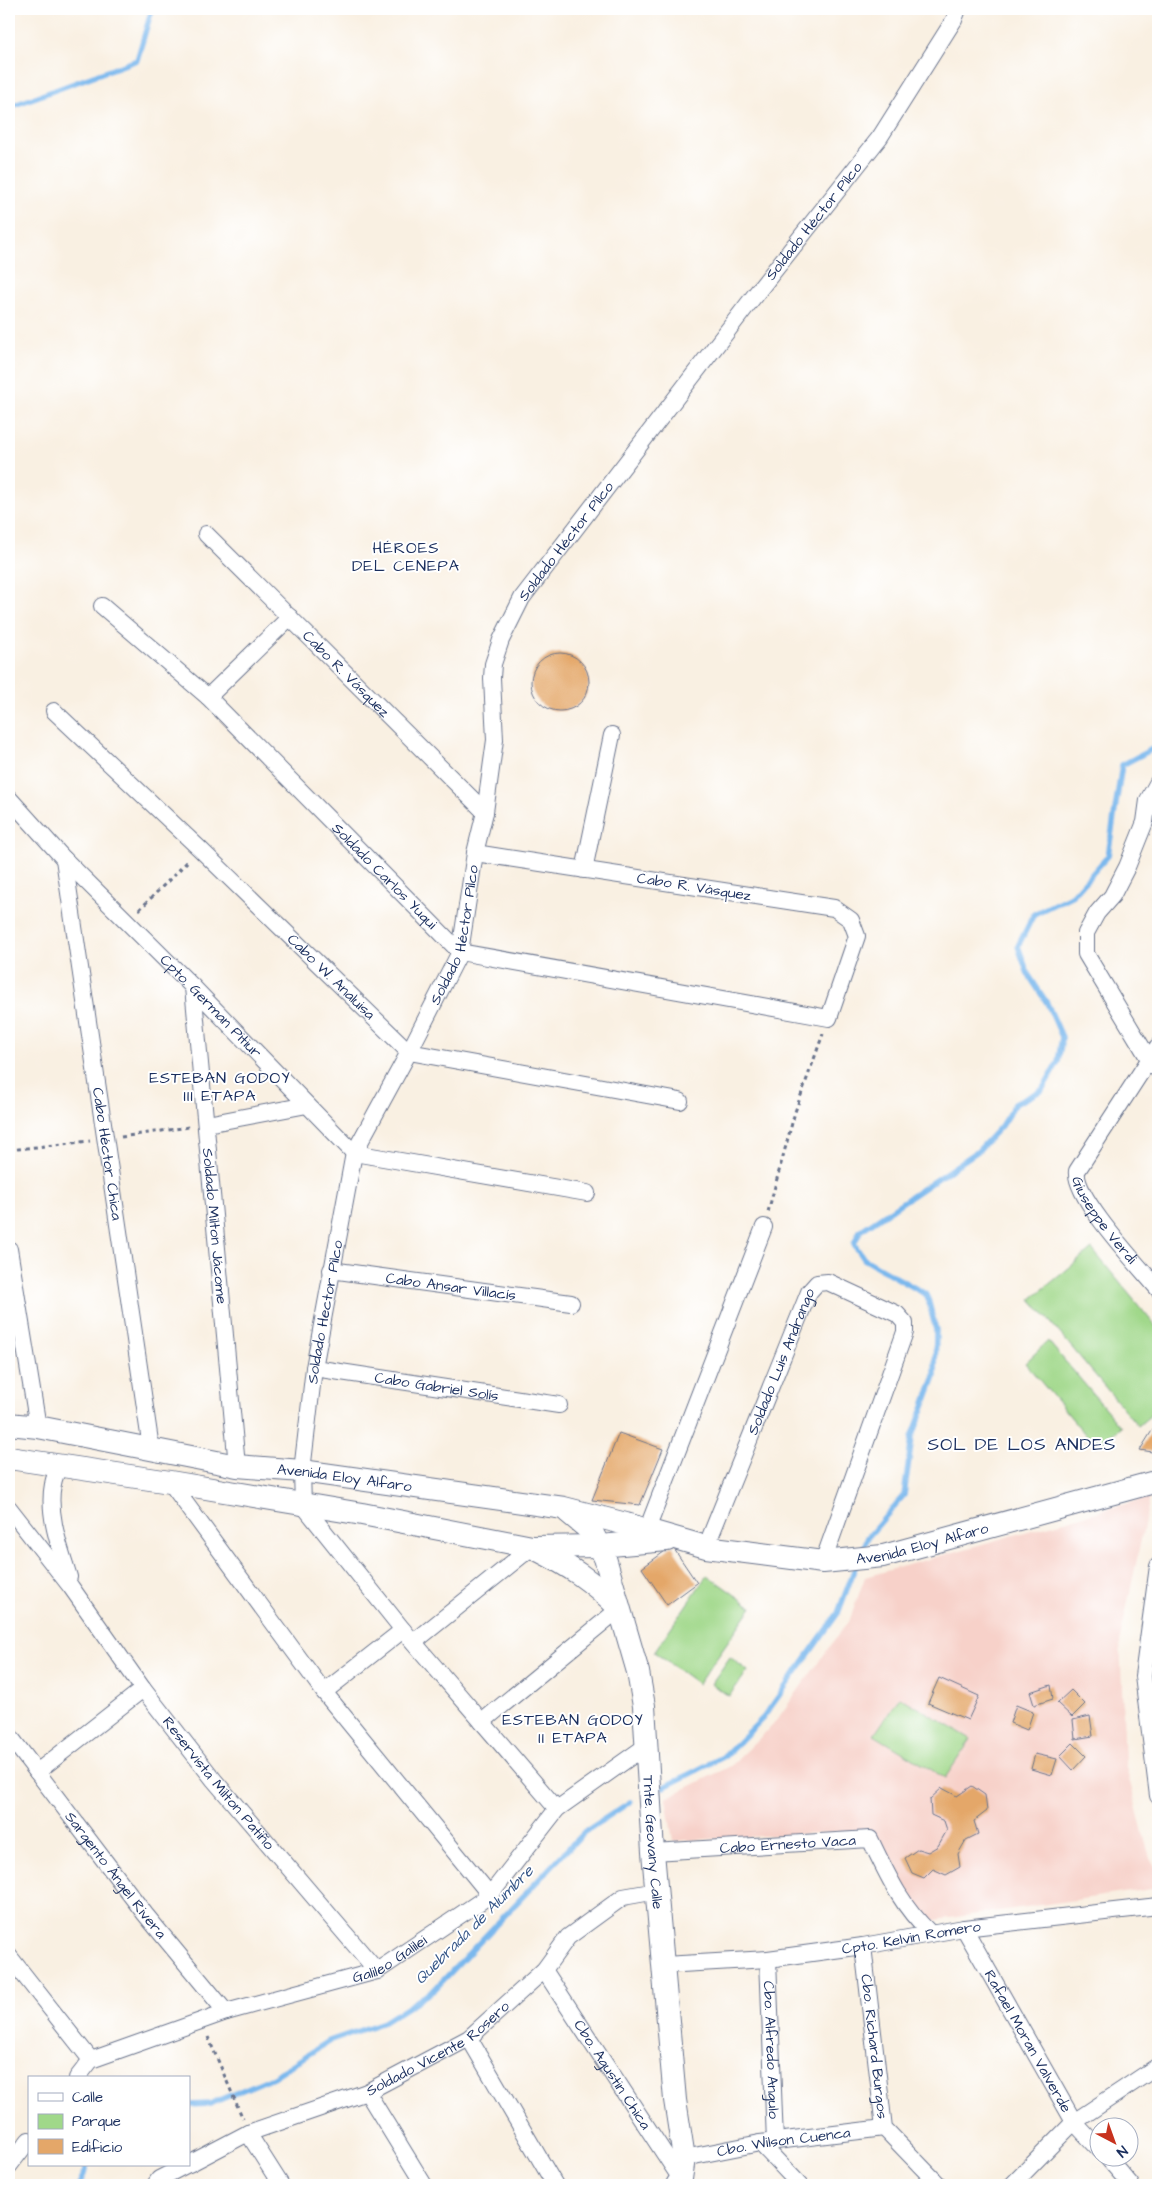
<svg xmlns="http://www.w3.org/2000/svg" width="1167" height="2194" font-family="'Architects Daughter',sans-serif">
<style>
.built{fill:#f7d1c9}
.green{fill:#a0d88a;stroke:#5e8474}
.lines{fill:none;stroke-linecap:round;stroke-linejoin:round}
.stream{stroke:#7ab8ed;stroke-width:5.5}
.building{fill:#e4a769}
.street-casing{stroke:#69738c;stroke-width:18}
.secondary-casing{stroke:#69738c;stroke-width:24}
.path{stroke:#69738c;stroke-width:3;stroke-dasharray:4 4;stroke-linecap:butt}
.street{stroke:#fff;stroke-width:16}
.secondary{stroke:#fff;stroke-width:22}
.labels{text-anchor:middle;dominant-baseline:central;stroke-width:4;stroke-linejoin:round;paint-order:stroke}
.street-label{font-size:15px;fill:#1b2f5e;stroke:#fff}
.neighbourhood-label{font-size:16px;letter-spacing:1px;fill:#1b2f5e;stroke:#fff}
.water-label{font-size:16px;font-style:italic;fill:#385889;stroke:#fff}
.quarter-label{font-size:18px;letter-spacing:1px;fill:#1b2f5e;stroke:#fff}
</style>
<rect width="100%" height="100%" fill="#fff"/>
<filter id="ink" filterUnits="userSpaceOnUse"><feTurbulence type="fractalNoise" baseFrequency=".02" numOctaves="2"/><feDisplacementMap in="SourceGraphic" scale="10" xChannelSelector="R" yChannelSelector="G"/><feConvolveMatrix kernelMatrix="1 2 1 2 8 2 1 2 1" color-interpolation-filters="sRGB"/></filter>
<filter id="wash" filterUnits="userSpaceOnUse"><feTurbulence type="fractalNoise" baseFrequency=".0096" numOctaves="4" result="noise"/><feDisplacementMap in="SourceGraphic" scale="20" xChannelSelector="R" yChannelSelector="G"/><feGaussianBlur stdDeviation="1.12" result="paint"/><feColorMatrix in="noise" values="0 0 0 0 0 0 0 0 0 0 0 0 0 0 0 0 0 1.4 0 .05"/><feComposite in="paint" operator="in"/></filter>
<g filter="url(#wash)">
<rect width="100%" height="100%" fill="#f9f0e2"/>
<polygon class="built" points="1150,1497 1120,1639 1125,1763 1148,1852 1158,1873 1158,1888 929,1921 917,1910 904,1891 872,1830 673,1841 666,1798 731,1766 773,1725 850,1619 865,1577"/>
<g class="green">
<polygon points="1092,1249 1158,1329 1158,1409 1138,1426 1031,1299"/>
<polygon points="1048,1341 1121,1427 1096,1447 1025,1363"/>
<polygon points="707,1575 752,1607 698,1684 654,1652"/>
<polygon points="730,1657 748,1671 729,1696 711,1684"/>
<polygon points="900,1697 971,1739 945,1778 874,1735"/>
</g>
<g class="lines">
<g class="stream">
<polyline points="9,107 137,60 152,9"/>
<polyline points="862,1552 868,1537 904,1495 912,1438 935,1376 936,1330 927,1295 864,1259 854,1244 860,1231 978,1151 1001,1126 1015,1104 1042,1090 1058,1062 1062,1037 1047,1003 1028,974 1018,946 1034,914 1073,895 1108,856 1122,765 1158,746"/>
<polyline points="664,1787 725,1756 763,1718 838,1613 856,1565"/>
<polyline points="189,2105 210,2104 273,2077 329,2041 384,2022 434,1990 583,1833 630,1802"/>
<polyline points="79,2185 86,2170 86,2165"/>
</g>
</g>
<g id="blocks">
<g class="building">
<circle cx="560" cy="682" r="29"/>
<polygon points="1158,1421 1158,1453 1140,1450"/>
<polygon points="619,1433 663,1449 640,1505 592,1500"/>
<polygon points="672,1546 697,1583 667,1605 642,1568"/>
<polygon points="939,1678 979,1696 968,1720 928,1703"/>
<polygon points="1051,1685 1053,1699 1034,1705 1030,1692"/>
<polygon points="1071,1690 1085,1704 1072,1717 1057,1703"/>
<polygon points="1016,1705 1033,1712 1027,1730 1010,1723"/>
<polygon points="1090,1716 1093,1736 1075,1739 1073,1720"/>
<polygon points="1073,1743 1086,1756 1073,1770 1060,1756"/>
<polygon points="1035,1754 1057,1759 1052,1775 1031,1769"/>
<polygon points="972,1786 985,1795 987,1811 974,1821 978,1834 966,1840 958,1854 960,1867 946,1875 933,1869 924,1878 912,1873 905,1858 918,1849 928,1852 938,1846 947,1830 944,1821 931,1815 930,1799 942,1788 957,1796"/>
</g>
</g>
</g>
<g filter="url(#ink)">
<use href="#blocks" fill-opacity="0" stroke="#69738c" stroke-width="1"/>
<g class="lines">
<g class="street-casing">
<g id="street">
<path id="s1" d="M206 534 485 812"/>
<path id="s2" d="M102 606 208 697 460 952 829 1018 857 936 851 920 834 908 475 853"/>
<polyline points="208,697 290,617"/>
<path id="s3" d="M54 711 200 849 409 1052 680 1101"/>
<polyline points="1158,782 1148,800 1145,822 1127,867 1112,896 1097,913 1086,933 1086,954 1149,1059 1158,1070"/>
<path id="s4" d="M9 798 64 859 193 987 354 1153 587 1193"/>
<path id="s5" d="M64 859 151 1448"/>
<polyline points="584,870 612,735"/>
<path id="s6" d="M193 987 237 1466"/>
<path id="s7" d="M1158 1046 1077 1171C1073 1197 1140 1267 1158 1289"/>
<polyline points="207,1124 307,1105"/>
<polyline points="9,1249 38,1427"/>
<path id="s8" d="M331 1270 571 1303"/>
<path id="s9" d="M314 1368 559 1405"/>
<path d="M60 1465C57 1471 54 1477 53 1484 47 1514 60 1548 69 1577"/>
<polyline points="170,1482 324,1692 490,1895"/>
<path id="s10" d="M9 1508 71 1587 143 1689 214 1780 377 1971"/>
<polyline points="643,1540 764,1227"/>
<path id="s11" d="M706 1547 809 1292 817 1283 828 1282 897 1314 905 1323V1332L823 1562"/>
<polyline points="1158,1566 1143,1676 1158,1796"/>
<polyline points="414,1642 532,1547"/>
<polyline points="324,1692 403,1630"/>
<polyline points="482,1722 619,1609"/>
<path id="s12" d="M9 1735 145 1914 226 2012"/>
<polyline points="37,1772 143,1689"/>
<path id="s13" d="M557 1809 403 1630 303 1505 302 1471 314 1368 354 1153 409 1052 460 952 475 853 485 812 495 740 492 678 493 664 501 640 522 598 755 295 880 137 954 20 958 9"/>
<path id="s14" d="M653 1852 870 1839C888 1876 900 1904 930 1933"/>
<path id="s15" d="M964 1928 1074 2122 1100 2150"/>
<path id="s16" d="M863 1946 884 2128 939 2185"/>
<polyline points="9,1956 91,2060"/>
<path id="s17" d="M768 1959 775 2142"/>
<path id="s18" d="M664 1965 768 1959 863 1946 964 1928 1158 1906"/>
<path id="s19" d="M544 1970 681 2179"/>
<polyline points="469,2038 555,2185"/>
<path id="s20" d="M77 2078 91 2060 226 2012 377 1971 490 1895 557 1809 646 1746"/>
<polyline points="367,2092 424,2185"/>
<polyline points="248,2133 281,2185"/>
<polyline points="760,2143 800,2185"/>
<polyline points="1106,2156 1131,2185"/>
<path id="s21" d="M684 2158 760 2143 884 2128"/>
<path id="s22" d="M189 2164 248 2133 367 2092 469 2038 544 1970 568 1937 623 1897 657 1891"/>
<polyline points="9,2166 29,2140"/>
<polyline points="155,2185 159,2179 186,2165"/>
<polyline points="1012,2185 1074,2122 1158,2066"/>
</g>
</g>
<g class="secondary-casing">
<g id="secondary">
<path id="s23" d="M9 1424 38 1427 237 1466 302 1471 564 1508 626 1524 706 1547 823 1562 883 1556 1158 1481"/>
<polyline points="9,1458 170,1482 362,1514 532,1547 600,1546 667,1540"/>
<path id="s24" d="M568 1512 592 1532 605 1558 638 1672 644 1706 653 1852 675 2100 684 2158 681 2179 677 2185"/>
<path d="M536 1549C571 1567 591 1580 619 1608"/>
</g>
</g>
<g class="path">
<polyline points="139,910 188,861"/>
<polyline points="121,1137 189,1127"/>
<polyline points="9,1150 90,1141"/>
<polyline points="768,1212 795,1112 823,1034"/>
<polyline points="208,2037 243,2119"/>
</g>
<use href="#street" class="street"/>
<use href="#secondary" class="secondary"/>
</g>
</g>
<g class="labels">
<g class="street-label">
<text stroke="none"><textPath href="#s13" startOffset="1820">Soldado Héctor Pilco</textPath></text>
<text stroke="none"><textPath href="#s13" startOffset="1415">Soldado Héctor Pilco</textPath></text>
<text stroke="none"><textPath href="#s1" startOffset="198">Cabo R. Vásquez</textPath></text>
<text stroke="none"><textPath href="#s2" startOffset="391">Soldado Carlos Yuqui</textPath></text>
<text transform="translate(694 887) rotate(9)">Cabo R. Vásquez</text>
<text stroke="none"><textPath href="#s13" startOffset="995">Soldado Héctor Pilco</textPath></text>
<text stroke="none"><textPath href="#s3" startOffset="384">Cabo W. Analuisa</textPath></text>
<text stroke="none"><textPath href="#s4" startOffset="290">Cpto. German Pitiur</textPath></text>
<text stroke="none"><textPath href="#s5" startOffset="298">Cabo Héctor Chica</textPath></text>
<text stroke="none"><textPath href="#s7" startOffset="206">Giuseppe Verdi</textPath></text>
<text stroke="none"><textPath href="#s6" startOffset="240">Soldado Milton Jácome</textPath></text>
<text stroke="none"><textPath href="#s8" startOffset="121">Cabo Ansar Villacís</textPath></text>
<text stroke="none"><textPath href="#s13" startOffset="591">Soldado Hector Pilco</textPath></text>
<text stroke="none"><textPath href="#s11" startOffset="200">Soldado Luis Andrango</textPath></text>
<text stroke="none"><textPath href="#s9" startOffset="124">Cabo Gabriel Solís</textPath></text>
<text stroke="none"><textPath href="#s23" startOffset="340">Avenida Eloy Alfaro</textPath></text>
<text stroke="none"><textPath href="#s23" startOffset="928">Avenida Eloy Alfaro</textPath></text>
<text stroke="none"><textPath href="#s10" startOffset="346">Reservista Milton Patiño</textPath></text>
<text stroke="none"><textPath href="#s24" startOffset="350">Tnte. Geovany Calle</textPath></text>
<text stroke="none"><textPath href="#s14" startOffset="135">Cabo Ernesto Vaca</textPath></text>
<text stroke="none"><textPath href="#s12" startOffset="176">Sargento Ángel Rivera</textPath></text>
<text stroke="none"><textPath href="#s18" startOffset="249">Cpto. Kelvin Romero</textPath></text>
<text stroke="none"><textPath href="#s20" startOffset="339">Galileo Galilei</textPath></text>
<text stroke="none"><textPath href="#s15" startOffset="130">Rafael Moran Valverde</textPath></text>
<text stroke="none"><textPath href="#s22" startOffset="276">Soldado Vicente Rosero</textPath></text>
<text stroke="none"><textPath href="#s16" startOffset="101">Cbo. Richard Burgos</textPath></text>
<text stroke="none"><textPath href="#s17" startOffset="91">Cbo. Alfredo Angulo</textPath></text>
<text stroke="none"><textPath href="#s19" startOffset="125">Cbo. Agustin Chica</textPath></text>
<text stroke="none"><textPath href="#s21" startOffset="101">Cbo. Wilson Cuenca</textPath></text>
</g>
<g class="neighbourhood-label">
<text x="406" y="548">HÉROES<tspan x="406" dy="18">DEL CENEPA</tspan></text>
<text x="220" y="1078">ESTEBAN GODOY<tspan x="220" dy="18">III ETAPA</tspan></text>
<text x="573" y="1720">ESTEBAN GODOY<tspan x="573" dy="18">II ETAPA</tspan></text>
</g>
<g class="water-label">
<text transform="translate(474 1925) rotate(-45)">Quebrada de Alumbre</text>
</g>
<g class="quarter-label">
<text x="1022" y="1444">SOL DE LOS ANDES</text>
</g>
</g>
<rect width="1167" height="2194" fill="none" stroke="#fff" stroke-width="30"/>
<rect x="28" y="2076" width="162" height="90" fill="#ffffff" stroke="#a4acbf"/>
<rect x="38" y="2093" width="25" height="8" fill="#ffffff" stroke="#a4acbf"/>
<text x="72" y="2102" font-size="15" fill="#1b2f5e">Calle</text>
<rect x="38" y="2114" width="25" height="15" fill="#a0d88a" stroke="#a4acbf"/>
<text x="72" y="2126" font-size="15" fill="#1b2f5e">Parque</text>
<rect x="38" y="2139" width="25" height="15" fill="#e4a769" stroke="#a4acbf"/>
<text x="72" y="2152" font-size="15" fill="#1b2f5e">Edificio</text>
<g transform="translate(1114 2142) rotate(139)"><circle r="24" fill="#ffffff" stroke="#a4acbf"/>
<path d="M0-4L9 19L0 12L-9 19Z" fill="#c8321e"/>
<text y="-8" font-size="14" font-weight="bold" text-anchor="middle" fill="#1b2f5e">N</text>
</g>
</svg>
